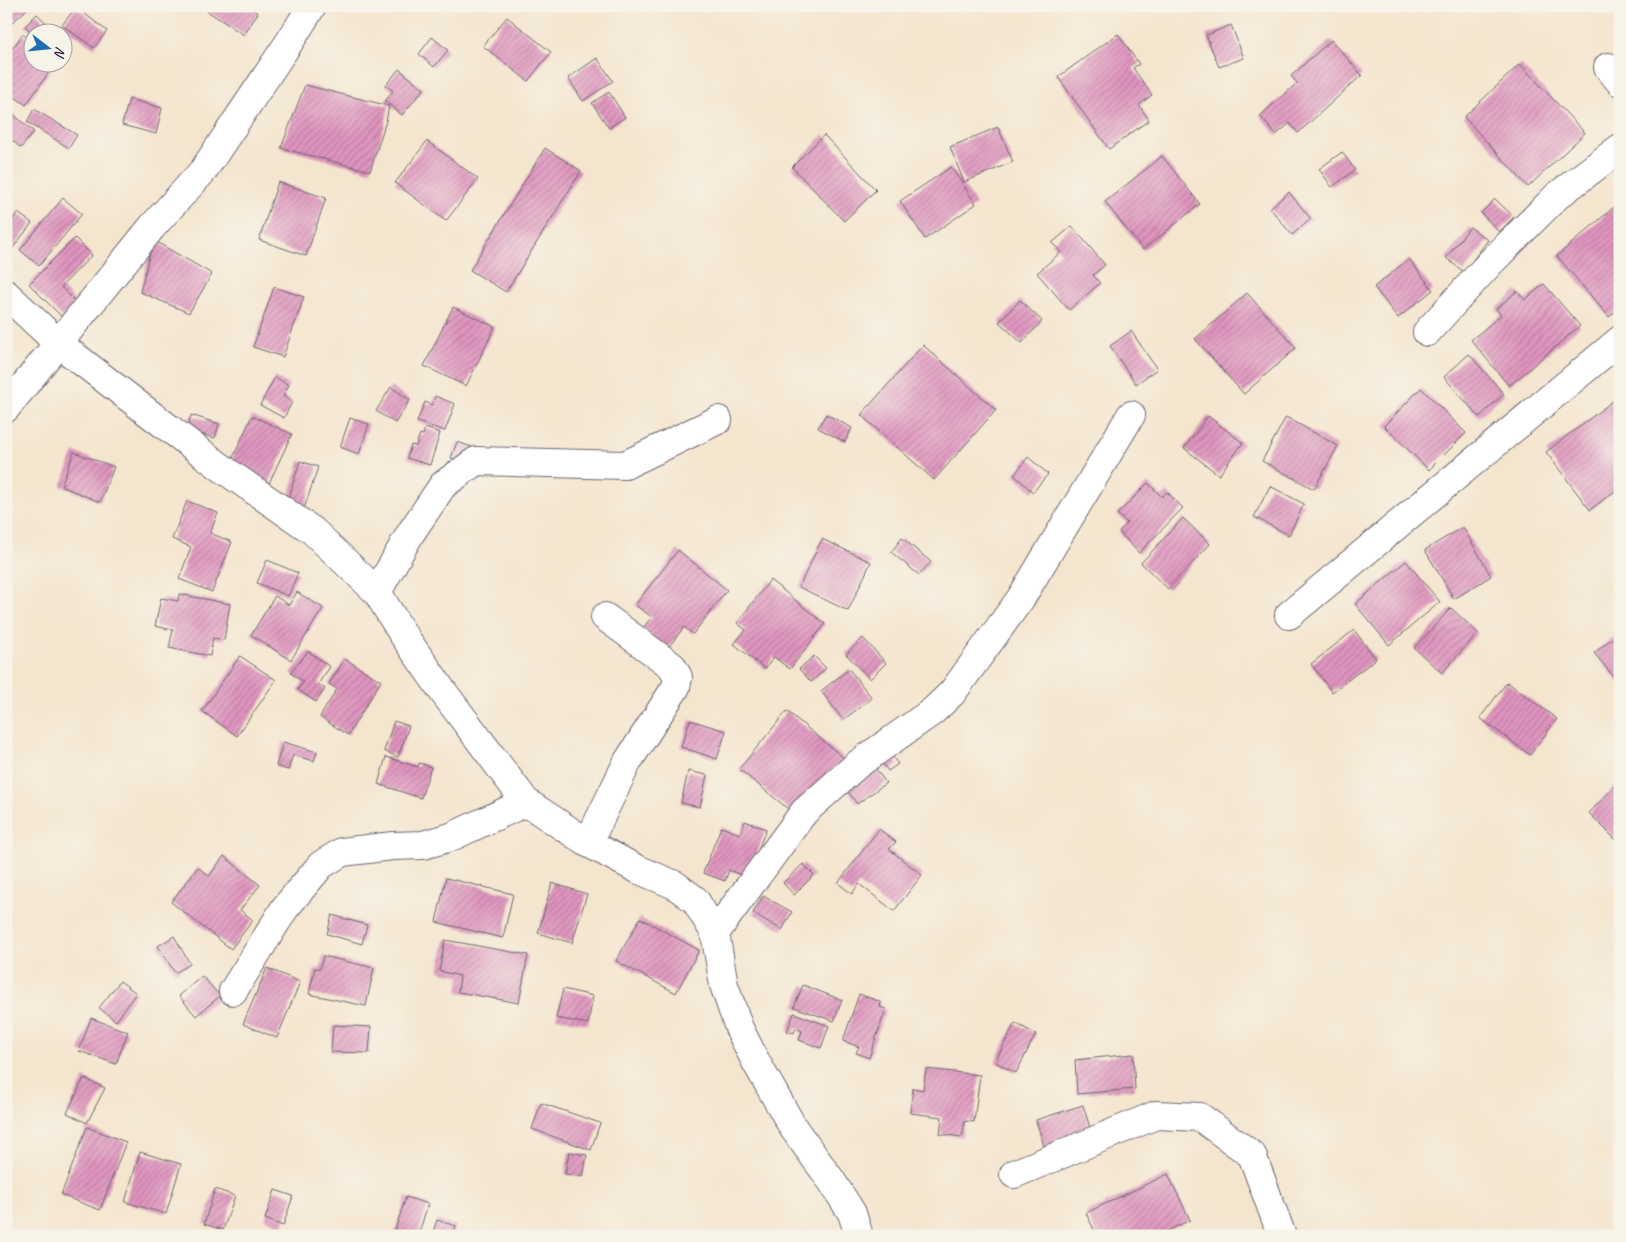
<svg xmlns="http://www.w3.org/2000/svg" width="1626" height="1242" font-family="Caveat,sans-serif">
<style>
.building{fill:url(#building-hatch)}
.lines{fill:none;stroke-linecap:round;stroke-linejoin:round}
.minor-casing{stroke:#6c666e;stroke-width:30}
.minor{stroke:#fff;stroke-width:28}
</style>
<defs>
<pattern id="building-hatch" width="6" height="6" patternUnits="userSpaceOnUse" patternTransform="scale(1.25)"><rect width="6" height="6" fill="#e095bf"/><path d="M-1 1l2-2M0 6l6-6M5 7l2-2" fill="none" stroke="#b5799c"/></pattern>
</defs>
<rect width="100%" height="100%" fill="#f7f3e8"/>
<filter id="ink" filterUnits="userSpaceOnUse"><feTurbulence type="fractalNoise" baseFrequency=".02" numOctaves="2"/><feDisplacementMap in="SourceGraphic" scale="10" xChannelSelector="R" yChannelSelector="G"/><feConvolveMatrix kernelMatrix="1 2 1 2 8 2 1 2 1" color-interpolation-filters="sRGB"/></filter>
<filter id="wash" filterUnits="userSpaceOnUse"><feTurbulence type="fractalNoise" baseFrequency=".0096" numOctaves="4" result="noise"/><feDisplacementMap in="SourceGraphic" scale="20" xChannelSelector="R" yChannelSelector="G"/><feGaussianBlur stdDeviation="1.12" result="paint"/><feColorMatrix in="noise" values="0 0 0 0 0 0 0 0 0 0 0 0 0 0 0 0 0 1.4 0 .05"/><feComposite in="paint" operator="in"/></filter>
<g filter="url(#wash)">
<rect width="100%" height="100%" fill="#f4e5ce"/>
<g id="blocks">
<g class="building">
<polygon points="14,6 30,6 12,23 6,17 6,14"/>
<polygon points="206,6 248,6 258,13 244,35 204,9"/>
<polygon points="76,7 107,31 94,48 62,25"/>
<polygon points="37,14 56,32 32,32 25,26"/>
<polygon points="507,17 551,52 528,81 483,46"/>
<polygon points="1231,25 1244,58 1219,67 1206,35"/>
<polygon points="23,34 32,41 32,62 56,62 26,105 6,91 6,57"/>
<polygon points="1118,34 1139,64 1133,68 1152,95 1139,105 1149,120 1109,149 1058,77"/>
<polygon points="432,37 448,50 434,67 419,54"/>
<polygon points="1331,40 1362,75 1298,133 1290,123 1276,135 1260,116 1297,83 1291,76"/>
<polygon points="597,58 613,81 583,101 568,78"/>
<polygon points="1520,64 1585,133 1528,187 1464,117"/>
<polygon points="399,69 424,89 402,115 385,101 393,91 386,85"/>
<polygon points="305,85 389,106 386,121 370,171 281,148"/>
<polygon points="609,92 625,117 609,128 592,103"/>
<polygon points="129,99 162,108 156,134 122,125"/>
<polygon points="34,109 77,135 69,148 27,122"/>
<polygon points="8,110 34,132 21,148 6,135 6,112"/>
<polygon points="998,127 1013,162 964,182 950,147"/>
<polygon points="824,135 876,190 844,221 792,167"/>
<polygon points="427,141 478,179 446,221 395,183"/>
<polygon points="545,148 581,171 506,292 470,270"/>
<polygon points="1342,152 1355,170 1332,187 1319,169"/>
<polygon points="1162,156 1200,204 1143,250 1105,202"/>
<polygon points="951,167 976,204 925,239 900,201"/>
<polygon points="278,182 326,198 306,256 259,240"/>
<polygon points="1289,192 1311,219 1292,235 1270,208"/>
<polygon points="63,198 82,214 39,266 20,250"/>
<polygon points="1495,199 1514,217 1499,232 1481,213"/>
<polygon points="1620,202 1620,307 1609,317 1557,256"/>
<polygon points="18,213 32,223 9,253 6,251 6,228"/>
<polygon points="1072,226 1105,265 1093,275 1100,283 1069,310 1037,273 1061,252 1052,243"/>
<polygon points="1470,227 1488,240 1464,272 1446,258"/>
<polygon points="75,238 92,255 61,287 77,303 63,318 29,284"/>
<polygon points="153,240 212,274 189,313 140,292"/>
<polygon points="1409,259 1433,290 1398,318 1374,287"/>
<polygon points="1544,284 1580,326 1509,386 1471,340 1501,315 1496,309 1517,291 1525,300"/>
<polygon points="274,287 304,297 283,357 253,347"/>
<polygon points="1247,293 1296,348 1244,394 1195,339"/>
<polygon points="1020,300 1042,321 1022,343 999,322"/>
<polygon points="453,307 495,327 466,386 424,366"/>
<polygon points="1131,331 1157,369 1136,384 1110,346"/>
<polygon points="923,345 996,410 934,480 861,415"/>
<polygon points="1469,354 1504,394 1479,417 1444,377"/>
<polygon points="275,377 289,385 283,396 292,402 284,418 260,405"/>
<polygon points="391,387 410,400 395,423 376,411"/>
<polygon points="1421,388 1466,433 1429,470 1384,426"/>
<polygon points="435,396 455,404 445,431 417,422 425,402 432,405"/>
<polygon points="1618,397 1620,400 1620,487 1590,510 1546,452"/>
<polygon points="826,414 852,428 845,442 818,428"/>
<polygon points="191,415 219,424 215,438 187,430"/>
<polygon points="252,416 292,434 269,483 230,464"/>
<polygon points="1208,416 1243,443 1219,475 1184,448"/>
<polygon points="1286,417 1338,446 1314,489 1262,461"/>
<polygon points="350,418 369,424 359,454 340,447"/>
<polygon points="425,428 440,433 430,465 407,458 411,445 416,446 420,434 423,435"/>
<polygon points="457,442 475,448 470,465 451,458"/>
<polygon points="74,452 114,467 100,502 61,486"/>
<polygon points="1028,457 1048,474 1033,492 1014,475"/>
<polygon points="300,461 318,467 303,512 286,506"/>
<polygon points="1148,483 1162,497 1167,492 1183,508 1139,553 1119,532 1127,523 1117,514"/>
<polygon points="1270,486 1304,504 1289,535 1254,517"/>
<polygon points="187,501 218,513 210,533 232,542 212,592 179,579 191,547 172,539"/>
<polygon points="1183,518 1210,544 1168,589 1141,563"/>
<polygon points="1463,527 1491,576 1454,599 1425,550"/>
<polygon points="902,538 931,562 919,575 891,552"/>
<polygon points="822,539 871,562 848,611 799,587"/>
<polygon points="678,550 727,590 693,634 684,627 667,649 642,629 652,617 635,605"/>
<polygon points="267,560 298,573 288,596 257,583"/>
<polygon points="1406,561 1440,602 1389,645 1355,604"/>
<polygon points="770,580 825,624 790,669 774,657 765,669 734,644 746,630 737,623"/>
<polygon points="297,592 323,608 291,660 251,635 275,596 289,605"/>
<polygon points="179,594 230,604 224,640 213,638 210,656 169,648 173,630 155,626 161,598 178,601"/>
<polygon points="1451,608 1478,633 1442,673 1414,648"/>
<polygon points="1354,630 1376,659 1332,692 1311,664"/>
<polygon points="1620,632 1620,684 1594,653"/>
<polygon points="863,638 886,663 870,679 846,654"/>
<polygon points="308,651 330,667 318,684 325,689 316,702 298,690 303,682 291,673"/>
<polygon points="240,656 276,680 237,736 202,711"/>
<polygon points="814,656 826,668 811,682 799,669"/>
<polygon points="345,659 381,681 348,735 320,717 337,689 329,684"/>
<polygon points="849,669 872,698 843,720 821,691"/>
<polygon points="1507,682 1557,719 1530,755 1480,718"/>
<polygon points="787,711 845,759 798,817 739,769"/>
<polygon points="690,720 726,731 717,759 681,747"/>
<polygon points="394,721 409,726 398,757 384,751"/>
<polygon points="283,742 317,752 314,761 293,755 288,770 276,766"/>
<polygon points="886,748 898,764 888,771 877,755"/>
<polygon points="386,757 418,767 419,763 431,767 421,798 378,784"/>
<polygon points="872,764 886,783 857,804 843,784"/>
<polygon points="688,771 707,775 700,807 681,803"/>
<polygon points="1620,781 1620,844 1589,813"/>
<polygon points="745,821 766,829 748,878 729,870 725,881 703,873 721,827 740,834"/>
<polygon points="879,829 896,842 889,849 922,875 894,911 859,884 852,894 838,883"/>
<polygon points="224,856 260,885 240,910 253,920 231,949 171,902 198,867 209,876"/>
<polygon points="803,864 814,875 794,895 783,883"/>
<polygon points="446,878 513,894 503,938 436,922"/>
<polygon points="552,883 587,894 572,943 538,933"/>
<polygon points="763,896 792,912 782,930 753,913"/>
<polygon points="332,915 367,925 362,944 327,934"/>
<polygon points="640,918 699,950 676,993 616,961"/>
<polygon points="174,936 190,964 175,973 158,946"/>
<polygon points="445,940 528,955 519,1003 458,992 460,976 439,971"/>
<polygon points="323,956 374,968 366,1006 309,994 315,968 320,969"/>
<polygon points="267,968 300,982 277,1038 243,1024"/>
<polygon points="202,976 220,996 196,1016 179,996"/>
<polygon points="120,981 136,993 116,1021 99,1008"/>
<polygon points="803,985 842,1000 834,1021 794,1007"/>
<polygon points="563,989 593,996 588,1024 556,1018"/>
<polygon points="859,994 881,1002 880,1007 886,1009 869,1058 856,1053 859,1047 843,1041"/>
<polygon points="794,1013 829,1026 821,1048 799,1040 802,1031 796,1028 794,1033 787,1031"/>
<polygon points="91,1018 128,1032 116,1064 79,1051"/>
<polygon points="1015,1023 1036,1034 1016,1073 995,1062"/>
<polygon points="333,1025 371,1027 369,1053 331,1052"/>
<polygon points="1133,1054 1135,1089 1077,1094 1075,1060"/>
<polygon points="926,1069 980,1075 974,1122 965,1121 962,1137 940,1134 942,1117 910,1113 913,1088 923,1090"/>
<polygon points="84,1078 105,1088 87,1123 67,1113"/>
<polygon points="541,1103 600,1123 591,1150 532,1129"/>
<polygon points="1083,1105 1093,1138 1046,1153 1036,1120"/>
<polygon points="87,1127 126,1142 100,1210 61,1195"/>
<polygon points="140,1152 181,1164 166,1214 125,1202"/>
<polygon points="569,1152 587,1155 583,1177 565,1174"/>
<polygon points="1168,1174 1190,1220 1157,1236 1097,1236 1086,1213"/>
<polygon points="215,1189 235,1196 223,1230 204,1224"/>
<polygon points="275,1190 293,1196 283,1226 265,1219"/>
<polygon points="406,1197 428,1204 418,1236 393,1236"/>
<polygon points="437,1220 456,1226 453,1236 432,1235"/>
</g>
</g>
</g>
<g filter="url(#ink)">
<use href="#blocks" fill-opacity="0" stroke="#6c666e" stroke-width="1"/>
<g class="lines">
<g class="minor-casing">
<g id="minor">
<polyline points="1608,67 1620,82"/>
<polyline points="6,294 59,344 154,417 226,471 313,531 377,592 402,633 444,693 526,802 588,843 637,869 675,885 695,900 715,933 724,985 739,1028 756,1062 794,1129 831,1180 852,1213 859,1236"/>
<polyline points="1427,332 1490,263 1557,196 1620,148"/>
<polyline points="6,408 152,227 203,171 290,41 312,6"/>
<polyline points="377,592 410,534 443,485 476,461 625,465 718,420"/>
<polyline points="1289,615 1620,340"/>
<polyline points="588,843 628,761 676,687 678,677 672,666 605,617"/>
<polyline points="715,933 804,812 858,764 933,711 952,693 1021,598 1131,415"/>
<polyline points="233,991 285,908 321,865 342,852 393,846 423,845 451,837 526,802"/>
<polyline points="1014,1174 1156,1115 1200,1117 1252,1155 1282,1236"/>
</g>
</g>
<use href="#minor" class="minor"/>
</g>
</g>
<rect width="1626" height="1242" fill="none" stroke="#f7f3e8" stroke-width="25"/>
<g transform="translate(48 48) rotate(106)"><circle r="24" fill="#f7f3e8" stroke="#a29fa3"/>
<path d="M0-4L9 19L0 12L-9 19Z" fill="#1f6fb2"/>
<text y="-8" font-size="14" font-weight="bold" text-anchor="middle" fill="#22223b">N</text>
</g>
</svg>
